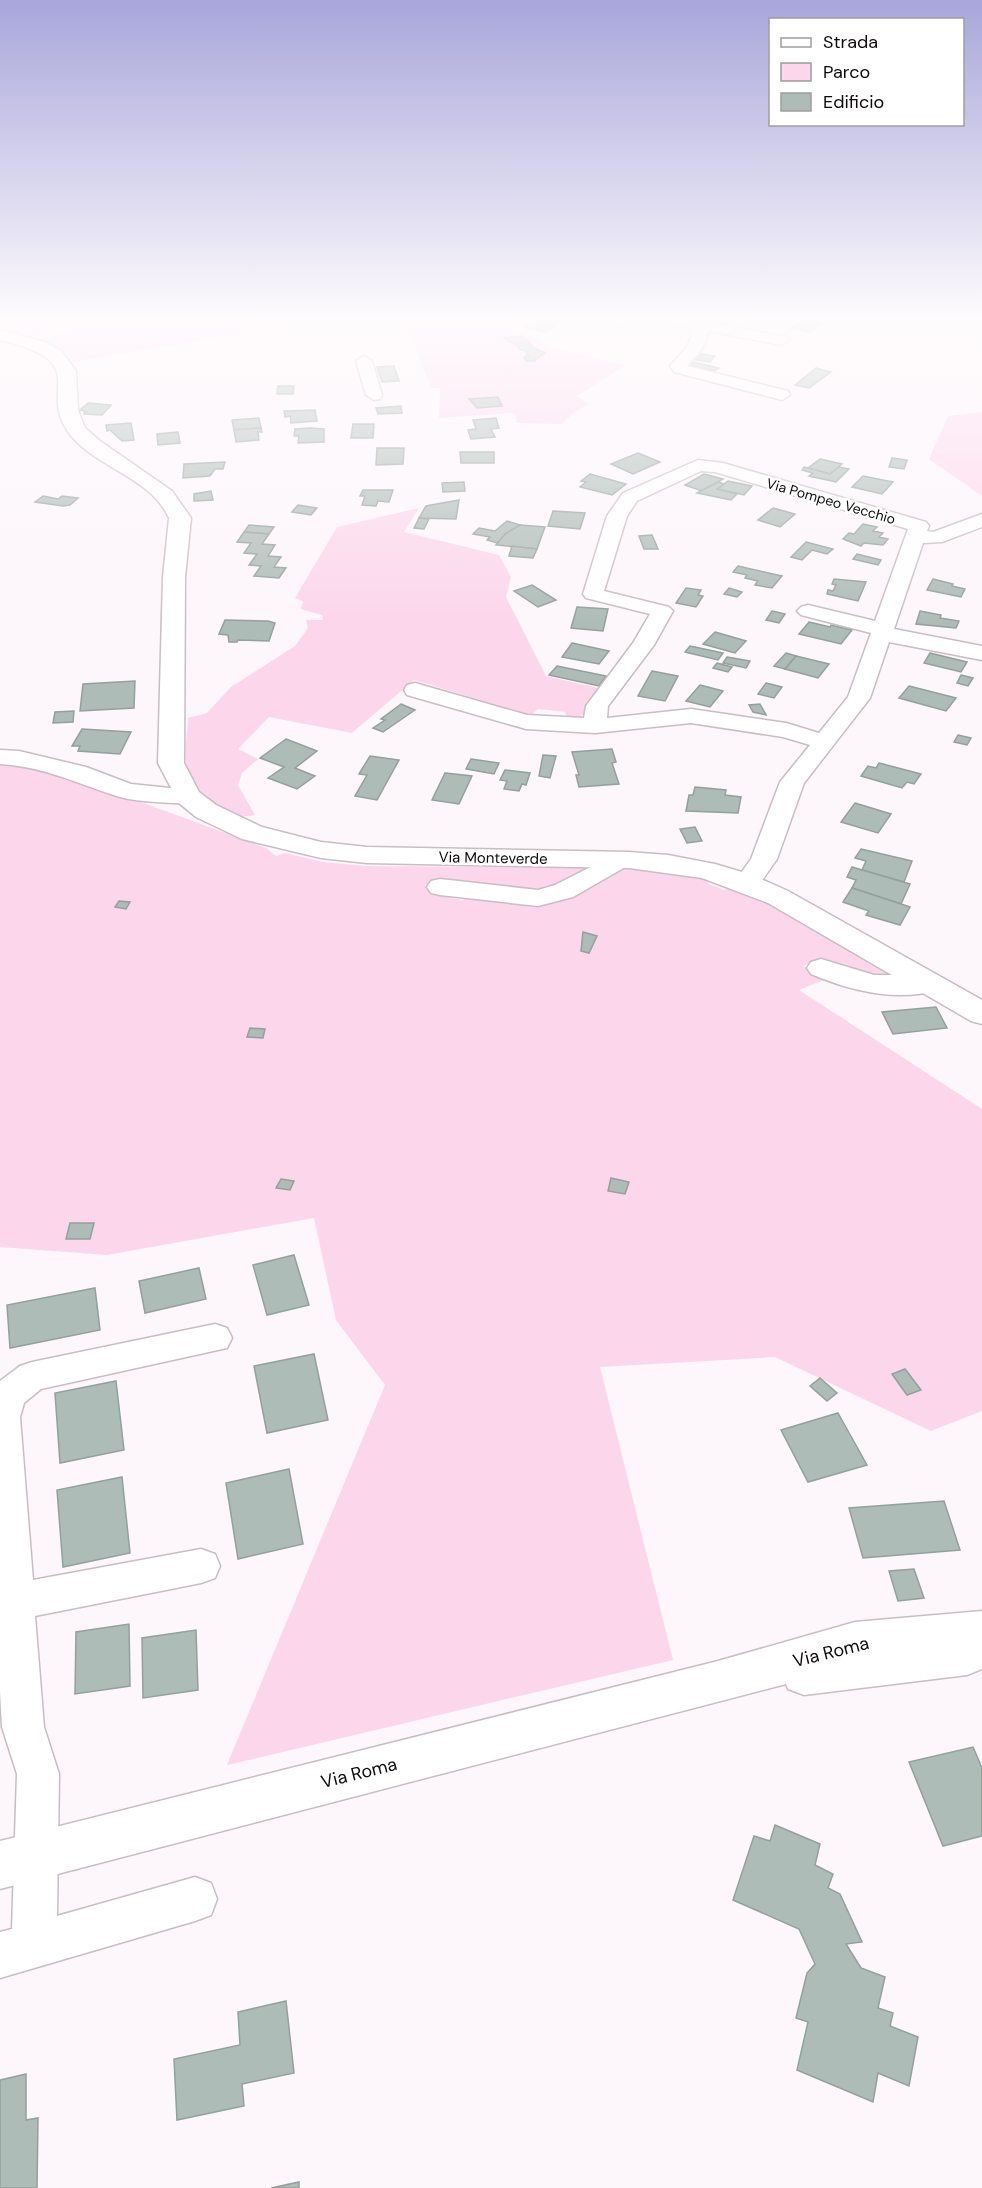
<svg xmlns="http://www.w3.org/2000/svg" width="982" height="2188" font-family="'DM Sans',sans-serif">
<style>
.green{fill:#fcd6eb}
.building{fill:#aebcb7;stroke:#93a09b;stroke-width:1.5}
.lines{fill:none;stroke-linecap:round;stroke-linejoin:round}
.minor-casing{stroke:#c9bdc4;stroke-width:3}
.tertiary-casing{stroke:#c9bdc4;stroke-width:3}
.minor{fill:#fff;fill-rule:evenodd}
.tertiary{fill:#fff;fill-rule:evenodd}
.labels{text-anchor:middle;dominant-baseline:central;stroke-width:5;stroke-linejoin:round;paint-order:stroke}
.far-street-label{font-size:14px;fill:#0e0a0c;stroke:#fff}
.street-label{font-size:15px;fill:#0e0a0c;stroke:#fff}
.near-street-label{font-size:18px;fill:#0e0a0c;stroke:#fff}
</style>
<rect width="100%" height="100%" fill="#fdf6fa"/>
<g class="green">
<polygon points="0,317 339,317 74,362 66,354 36,340 87,325 82,322 27,338 0,331"/>
<path d="M500 319 550 347 626 365 577 396 589 404 573 413 562 424 517 423 515 413 439 418 440 388H431L408 328C435 317 471 320 500 319Z"/>
<polygon points="982,412 982,496 929,459 948,416"/>
<path d="M419 508 404 532 499 555 511 577 506 597 546 676 603 689C593 703 586 719 568 720L565 712 538 709 531 715 414 680 352 733 269 717 238 749 258 759 242 773 238 785 255 815 237 818C215 806 190 788 186 761 184 748 188 731 188 718L207 713 231 687 295 646 308 628 306 620H323L322 615 301 609 303 601 295 598 337 527Z"/>
<path d="M0 760 14 761 130 798 266 848 276 856 285 853 323 862 366 866 596 868 546 891 435 881 425 885 428 891 453 893 451 898 463 900 466 896 583 891 624 868 678 872 705 878 709 884 725 890 728 885 759 898 898 975C868 979 848 974 823 958L803 966 826 979 799 990 982 1109V1411L931 1431 775 1357 600 1367 673 1660 227 1765 385 1385 336 1320 314 1218 107 1255 0 1247Z"/>
</g>
<g class="building">
<polygon points="541,317 546,317 563,321 545,332 524,327"/>
<polygon points="806,319 822,323 809,332 792,328"/>
<polygon points="521,336 532,345 518,346 504,338"/>
<polygon points="528,345 545,353 534,361 526,361 524,357 528,356 525,350 520,350 518,346"/>
<polygon points="701,354 715,356 710,362 696,360"/>
<polygon points="692,362 719,368 714,371 688,365"/>
<polygon points="394,366 399,381 382,382 377,367"/>
<polygon points="816,368 831,372 809,388 795,385"/>
<polygon points="278,386 294,386 293,394 277,394"/>
<polygon points="498,397 502,406 477,408 469,399"/>
<polygon points="88,403 111,405 102,415 84,414 85,411 80,410"/>
<polygon points="401,406 402,413 378,414 376,408"/>
<polygon points="315,410 317,421 291,423 290,416 285,417 284,411"/>
<polygon points="259,418 261,428 234,430 232,420"/>
<polygon points="496,418 499,428 491,429 495,437 471,439 468,430 476,429 473,420"/>
<polygon points="131,423 134,440 122,441 110,430 107,431 106,425"/>
<polygon points="353,424 374,424 373,438 351,438"/>
<polygon points="261,428 262,432 258,432 259,440 236,442 234,430"/>
<polygon points="310,428 324,429 324,442 298,443 299,436 294,436 295,429"/>
<polygon points="178,432 180,443 158,445 157,434"/>
<polygon points="377,448 404,448 403,464 376,465"/>
<polygon points="460,452 494,452 494,463 461,463"/>
<polygon points="638,453 660,462 633,474 611,464"/>
<polygon points="892,458 907,460 904,469 889,467"/>
<polygon points="820,459 842,464 830,474 808,468"/>
<polygon points="225,462 223,469 215,469 210,476 183,478 184,464"/>
<polygon points="804,467 830,474 839,467 849,469 836,482 809,476 813,473 802,470"/>
<polygon points="590,474 626,484 612,495 580,487 586,482 581,481"/>
<polygon points="704,474 723,479 702,491 685,485"/>
<polygon points="863,476 893,482 882,494 852,487"/>
<polygon points="728,481 752,486 744,495 717,489"/>
<polygon points="464,482 465,491 443,492 442,483"/>
<polygon points="718,482 724,484 717,489 737,494 731,500 697,493"/>
<polygon points="363,490 393,490 389,502 378,501 376,506 362,505 365,496 360,496"/>
<polygon points="211,491 213,500 194,501 194,494"/>
<polygon points="43,496 58,499 62,496 78,498 70,505 63,506 35,502"/>
<polygon points="459,500 456,519 419,518 426,506"/>
<polygon points="298,505 317,508 311,515 292,512"/>
<polygon points="773,508 795,514 780,527 758,520"/>
<polygon points="553,511 585,513 580,529 548,526"/>
<polygon points="419,518 429,519 424,529 414,528"/>
<polygon points="507,521 520,525 497,543 487,540 490,537 473,534 479,528 495,531"/>
<polygon points="863,524 877,527 873,531 883,533 879,537 888,539 883,545 864,543 861,546 843,539 849,533 854,534"/>
<polygon points="249,525 274,527 269,534 244,532"/>
<polygon points="520,525 545,527 537,549 496,545 505,534"/>
<polygon points="244,532 269,534 262,544 275,545 268,556 281,557 274,567 286,568 279,578 254,576 261,566 249,565 257,554 244,553 251,543 237,542"/>
<polygon points="652,535 658,549 644,549 639,536"/>
<polygon points="806,542 833,549 827,554 812,550 802,560 791,557"/>
<polygon points="512,546 537,549 533,558 509,556"/>
<polygon points="857,554 881,560 878,565 853,559"/>
<polygon points="738,566 782,576 772,588 755,585 758,581 745,578 747,575 733,572"/>
<polygon points="834,579 866,582 858,601 827,594 828,590 833,591 836,585 832,584"/>
<polygon points="933,579 953,584 952,586 965,589 961,597 927,590"/>
<polygon points="532,585 556,600 538,607 514,591"/>
<polygon points="686,588 701,590 698,595 703,596 696,607 676,603"/>
<polygon points="729,588 742,592 737,597 724,594"/>
<polygon points="577,607 608,609 603,631 571,628"/>
<polygon points="772,611 785,614 779,623 766,620"/>
<polygon points="920,611 941,615 940,618 959,621 956,628 916,624"/>
<polygon points="225,620 268,621 275,623 269,641 238,640 237,642 229,642 228,635 219,634"/>
<polygon points="809,622 830,627 831,625 852,630 841,644 799,634"/>
<polygon points="715,632 746,641 735,653 703,644"/>
<polygon points="572,643 609,651 599,664 562,657"/>
<polygon points="690,646 723,653 718,660 685,652"/>
<polygon points="786,653 796,656 785,669 774,666"/>
<polygon points="930,653 967,662 961,672 924,663"/>
<polygon points="796,656 829,664 818,678 785,669"/>
<polygon points="727,657 750,661 746,668 723,663"/>
<polygon points="717,663 732,667 728,672 713,668"/>
<polygon points="557,666 606,676 599,686 549,675"/>
<polygon points="652,671 678,676 665,701 638,696"/>
<polygon points="961,675 973,678 968,686 957,683"/>
<polygon points="135,681 134,708 80,711 83,684"/>
<polygon points="766,683 782,687 774,698 758,694"/>
<polygon points="700,685 723,691 710,707 686,701"/>
<polygon points="909,686 956,698 946,711 899,698"/>
<polygon points="401,704 415,710 383,732 373,728 385,720 381,719"/>
<polygon points="760,704 766,715 753,712 749,705"/>
<polygon points="74,711 73,722 53,723 55,712"/>
<polygon points="82,729 131,732 120,754 78,751 80,746 72,746"/>
<polygon points="958,735 971,738 967,745 954,742"/>
<polygon points="286,739 317,751 295,768 315,776 297,789 268,778 284,767 260,758"/>
<polygon points="612,749 616,762 612,763 619,784 579,787 576,775 579,775 572,752"/>
<polygon points="543,755 556,756 550,778 539,776"/>
<polygon points="370,756 399,760 377,800 355,796 367,775 359,774"/>
<polygon points="471,759 499,763 494,774 466,769"/>
<polygon points="879,763 921,774 914,784 907,782 902,788 861,776 868,766 876,768"/>
<polygon points="505,770 530,773 526,785 522,784 519,791 504,789 507,781 500,780"/>
<polygon points="445,773 472,776 459,804 432,800"/>
<polygon points="695,787 726,790 725,795 741,797 738,813 686,811 689,795 693,795"/>
<polygon points="855,803 891,814 878,833 841,822"/>
<polygon points="695,827 702,841 687,843 680,829"/>
<polygon points="861,849 912,861 904,882 862,870 866,861 855,858"/>
<polygon points="852,867 910,884 901,904 852,888 856,880 847,877"/>
<polygon points="852,888 901,904 910,907 900,925 866,915 869,911 843,902"/>
<polygon points="119,901 130,902 126,909 115,907"/>
<polygon points="583,932 597,936 589,953 581,951"/>
<polygon points="936,1007 947,1028 893,1034 882,1012"/>
<polygon points="250,1028 265,1029 263,1038 247,1037"/>
<polygon points="611,1178 629,1182 625,1194 608,1191"/>
<polygon points="281,1179 294,1181 290,1190 276,1188"/>
<polygon points="70,1223 94,1223 90,1239 66,1239"/>
<polygon points="294,1255 309,1305 267,1315 253,1265"/>
<polygon points="199,1268 206,1299 145,1313 139,1281"/>
<polygon points="95,1288 100,1330 10,1348 7,1305"/>
<polygon points="314,1354 328,1420 267,1433 254,1366"/>
<polygon points="905,1369 921,1390 907,1395 892,1374"/>
<polygon points="820,1378 837,1393 827,1401 810,1386"/>
<polygon points="116,1381 124,1450 60,1463 55,1393"/>
<polygon points="838,1413 867,1465 808,1482 781,1430"/>
<polygon points="289,1469 303,1544 238,1559 226,1483"/>
<polygon points="122,1477 130,1553 63,1567 57,1490"/>
<polygon points="944,1501 960,1550 863,1558 849,1508"/>
<polygon points="914,1569 924,1598 898,1601 889,1571"/>
<polygon points="129,1624 130,1686 75,1694 76,1632"/>
<polygon points="196,1630 198,1690 143,1698 142,1638"/>
<polygon points="973,1747 982,1768 982,1836 943,1846 909,1762"/>
<polygon points="775,1825 820,1844 815,1865 833,1874 828,1888 840,1894 862,1942 846,1944 861,1968 885,1977 878,2008 893,2013 890,2026 918,2037 909,2086 878,2073 873,2102 797,2070 808,2022 796,2018 807,1973 815,1964 799,1929 733,1900 754,1836 770,1841"/>
<polygon points="286,2001 294,2073 242,2084 244,2106 177,2120 174,2059 240,2045 238,2012"/>
<polygon points="26,2074 26,2120 38,2118 37,2188 0,2188 0,2080"/>
<polygon points="299,2182 299,2188 271,2188"/>
</g>
<g class="lines">
<g class="minor-casing">
<g id="minor">
<polygon points="597,317 646,317 643,320 621,326 600,320"/>
<polygon points="648,317 683,317 787,337 789,340 781,345 709,331 702,349 687,366 788,391 790,395 782,400 674,372 670,366 687,347 694,329 651,320"/>
<polygon points="364,356 372,361 382,395 380,399 374,400 366,395 356,361"/>
<path d="M698 460 723 463 926 522 929 526 927 531 933 532 982 514V527L942 542 923 543 894 629 982 646V660L889 642 870 698 804 783 777 859 756 889 747 891 738 889 734 883 751 859 780 782 810 745 783 737 691 723 595 733 526 729 407 695 404 690 407 685 415 683 527 715 584 718 586 706 633 643 650 614 586 598 583 594 607 516 623 493ZM701 471 715 472 908 529 875 621 808 605 801 607 797 611 801 615 871 633 848 697 819 733 786 723 691 709 607 718 608 706 654 645 673 611 669 607 604 591 627 516 637 501Z"/>
<path d="M0 750 19 751 86 767 131 784 189 790 198 792 201 797 198 802 189 804C167 802 142 803 120 797 78 784 46 767 0 764Z"/>
<polygon points="618,853 627,856 631,861 627,866 573,897 538,906 440,895 431,893 427,887 431,881 440,879 538,890 555,885"/>
<path d="M821 959 874 975H929L939 978 943 984 939 990C896 1002 851 991 811 974L807 968 811 962Z"/>
<polygon points="215,1324 227,1328 232,1338 227,1348 41,1389 24,1403 20,1417 33,1580 201,1549 215,1554 220,1566 215,1578 201,1583 35,1616 44,1727 59,1774 57,1916 195,1877 211,1883 217,1899 211,1915 195,1921 0,1978 0,1932 12,1929 17,1774 2,1727 0,1691 0,1381 20,1366 32,1362"/>
</g>
</g>
<g class="tertiary-casing">
<g id="tertiary">
<path d="M0 330 45 342 62 352 76 371 78 410 85 428 100 441 172 491 191 518 185 577 184 763 199 792 216 805 262 827 321 842 367 847 629 852 668 855 715 864 752 875 788 891 982 1000V1024L971 1021 768 903 702 878 629 868 367 863 321 858 242 839 196 817 179 803 158 763 163 577 169 518C151 478 100 469 72 437 33 391 98 363 0 340Z"/>
<polygon points="982,1611 982,1669 967,1675 804,1695 788,1689 786,1684 0,1889 0,1841 718,1661 855,1622"/>
</g>
</g>
<use href="#minor" class="minor"/>
<use href="#tertiary" class="tertiary"/>
</g>
<linearGradient id="sky" x2="0" y2="1"><stop stop-color="#a8a6da"/><stop offset="0.51" stop-color="#fefbfd"/><stop offset="1" stop-color="#fefbfd" stop-opacity="0"/></linearGradient>
<rect width="982" height="624" fill="url(#sky)"/>
<g class="labels">
<g class="far-street-label">
<text transform="translate(831 501) rotate(16)">Via Pompeo Vecchio</text>
</g>
<g class="street-label">
<text transform="translate(493 858) rotate(1)">Via Monteverde</text>
</g>
<g class="near-street-label">
<text transform="translate(831 1652) rotate(-14)">Via Roma</text>
<text transform="translate(359 1773) rotate(-14)">Via Roma</text>
</g>
</g>
<rect x="769" y="18" width="195" height="108" fill="#ffffff" stroke="#9f9d9e" stroke-width="1.5"/>
<rect x="781" y="38" width="30" height="9" fill="#ffffff" stroke="#9f9d9e" stroke-width="1.5"/>
<text x="823" y="48" font-size="18" fill="#0e0a0c">Strada</text>
<rect x="781" y="63" width="30" height="18" fill="#fcd6eb" stroke="#9f9d9e" stroke-width="1.5"/>
<text x="823" y="78" font-size="18" fill="#0e0a0c">Parco</text>
<rect x="781" y="93" width="30" height="18" fill="#aebcb7" stroke="#9f9d9e" stroke-width="1.5"/>
<text x="823" y="108" font-size="18" fill="#0e0a0c">Edificio</text>
</svg>
